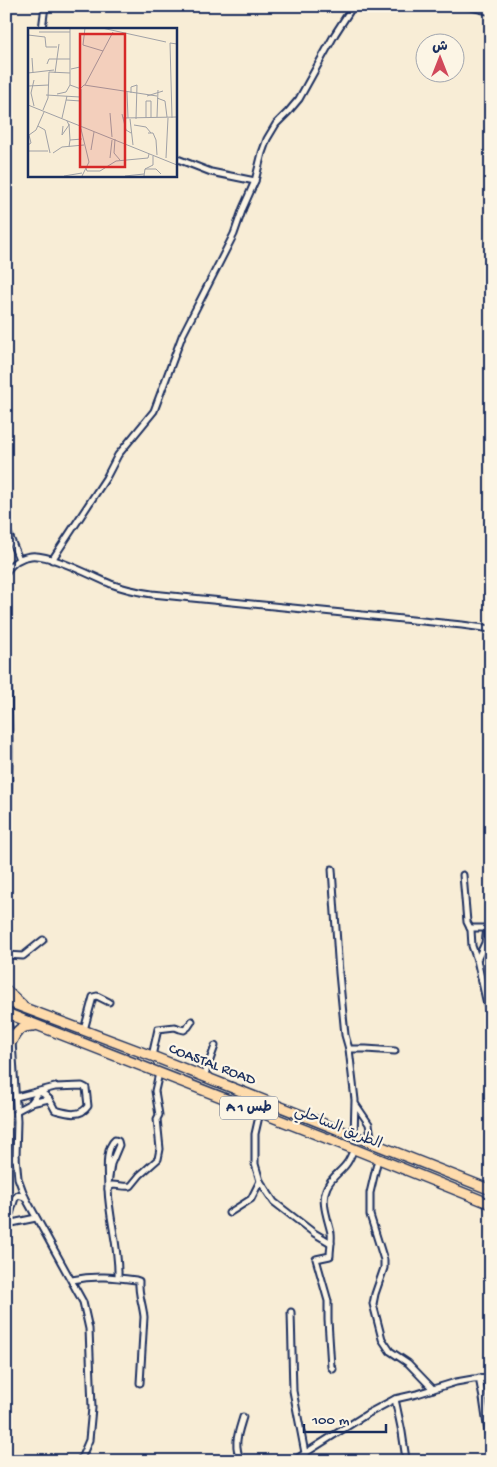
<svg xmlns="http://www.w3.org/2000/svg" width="497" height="1467" font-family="'Gochi Hand','Playpen Sans Arabic',sans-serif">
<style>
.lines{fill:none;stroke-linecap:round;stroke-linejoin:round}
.minor-casing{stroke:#1b2f5e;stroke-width:9}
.trunk-casing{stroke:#1b2f5e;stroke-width:12}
.minor{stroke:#fcf5e5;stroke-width:5}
.trunk{stroke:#fedbac;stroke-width:9}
.labels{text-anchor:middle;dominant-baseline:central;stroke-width:4.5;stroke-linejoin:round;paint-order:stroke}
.shield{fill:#fcf5e5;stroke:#5e6a86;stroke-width:1}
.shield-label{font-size:14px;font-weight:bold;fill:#1b2f5e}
.street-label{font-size:15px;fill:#1b2f5e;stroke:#fcf5e5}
.inset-road{fill:none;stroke:#a0a1a6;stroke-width:1}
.view{fill:#d62828;fill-opacity:0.15;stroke:#d62828;stroke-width:2.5}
.inset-edge{fill:none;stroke:#1b2f5e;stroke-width:2.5}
</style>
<rect width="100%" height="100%" fill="#f8edd6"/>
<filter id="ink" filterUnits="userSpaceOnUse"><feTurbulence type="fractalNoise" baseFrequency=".02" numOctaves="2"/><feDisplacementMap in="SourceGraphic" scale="10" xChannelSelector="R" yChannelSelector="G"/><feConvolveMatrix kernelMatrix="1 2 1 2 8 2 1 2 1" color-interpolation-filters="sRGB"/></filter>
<g filter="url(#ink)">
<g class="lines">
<g class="minor-casing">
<g id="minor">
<polyline points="467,6 491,12"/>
<polyline points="42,29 45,6"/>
<polyline points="175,158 211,172 255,181"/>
<polyline points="6,528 19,559"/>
<polyline points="52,560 106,478 118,455 154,411 182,336 234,234 243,208 255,181 262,153 267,139 276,124 288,112 299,99 335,34 353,6"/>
<path d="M6 572C12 563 20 557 31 556 50 554 92 576 111 584 124 589 138 592 152 594L462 625 491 629"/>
<path d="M6 627C10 710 10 792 6 875"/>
<polyline points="332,869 339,973 345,1035 349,1049 355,1100 354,1136"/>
<polyline points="463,875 467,922 471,930 472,946 477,960 491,1022"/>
<polyline points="470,928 491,928"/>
<polyline points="6,955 23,956 43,940"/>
<polyline points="477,960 485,943 487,928"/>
<polyline points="6,1013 12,1041 17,1121 16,1157 18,1178 25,1197 83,1302 89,1329 92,1408 89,1440 80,1461"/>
<polyline points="84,1030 93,997 97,996 109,1002"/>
<polyline points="349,1049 366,1049 395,1051"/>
<polyline points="152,1056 158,1029 175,1027 180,1029 184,1030 188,1027 192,1021"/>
<polyline points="204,1077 215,1046"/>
<path d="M16 1097 55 1087 82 1086 86 1088 88 1106C80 1118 66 1113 55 1110 51 1102 47 1094 39 1092L31 1103 16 1111"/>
<polyline points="31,1103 49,1099"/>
<polyline points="356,1105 369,1124 372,1143"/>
<polyline points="378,1159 370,1193 370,1215 384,1260 384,1268 375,1294 373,1304 382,1339 390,1351 408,1363 433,1389"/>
<polyline points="6,1160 16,1157"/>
<polyline points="260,1181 274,1202 314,1233 331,1243"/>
<path d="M108 1184 111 1164 119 1145 118 1141 115 1140C104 1149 108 1176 108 1189"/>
<polyline points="229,1213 251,1199 260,1181 255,1164 255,1134 260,1112"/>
<polyline points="7,1224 15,1198 18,1195 25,1197"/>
<polyline points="7,1224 36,1218"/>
<path d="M118 1276C119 1247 109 1219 108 1189L112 1185C119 1185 124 1187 131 1186L140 1175 158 1159 160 1149 157 1119 159 1115 155 1091 159 1073"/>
<path d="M72 1280C95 1275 113 1277 136 1280L139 1281C138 1294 143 1305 144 1317L140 1383"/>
<polyline points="291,1312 293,1391 305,1453"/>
<path d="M333 1369 331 1367 328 1320V1301L316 1259 330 1256C330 1249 332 1240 331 1233 328 1219 320 1201 327 1187 332 1176 341 1172 347 1163 350 1159 352 1153 354 1149"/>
<polyline points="479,1378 483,1398 489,1439"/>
<polyline points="395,1399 402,1432 406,1459"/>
<path d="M241 1461C233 1444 238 1434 243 1417"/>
<polyline points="293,1461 367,1414 395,1399 417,1394 456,1382 473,1379 491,1378"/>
</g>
</g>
<g class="trunk-casing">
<g id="trunk">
<polyline points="6,990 22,1005"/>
<polyline points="6,1001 152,1056 491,1190"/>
<polyline points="6,1013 354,1149 491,1204"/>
<polyline points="6,1036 7,1036"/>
<path d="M12 1041C16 1030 23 1025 34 1026"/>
</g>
</g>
<use href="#minor" class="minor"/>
<use href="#trunk" class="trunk"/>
</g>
</g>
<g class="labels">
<rect class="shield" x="220" y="1096.5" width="58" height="23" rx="4"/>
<g class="shield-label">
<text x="249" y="1108">A 1 طس</text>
</g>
<g class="street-label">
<text transform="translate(212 1065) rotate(21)">COASTAL ROAD</text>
<text transform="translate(338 1128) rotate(22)">الطريق الساحلي</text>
</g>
</g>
<g transform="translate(28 28)">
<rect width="149" height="149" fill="#f8edd6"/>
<path class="inset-road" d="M42 0V57L53 61V102M57 0 55 17 75 23M74 0 138 14M11 4H42M0 7 17 9 18 19H29M4 30 5 45M19 36 21 31H42M43 41 52 39V58M21 44 42 45M0 45 26 42M27 45 31 16M6 52 3 65 6 78M57 57 85 4M0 58 21 57M52 61 56 57 129 68M99 64 100 90M103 65V59L109 57 108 91M29 66 38 64 42 57M18 67 52 69M119 68 135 63M129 70 137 73 139 89M38 72 53 73M0 77 149 137M15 82 20 70 21 44M82 85 84 109M94 86 98 102 103 105M123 89V73M129 89 130 62M34 90 39 68M95 90 149 89M118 90V73H123M144 90 142 15 149 16M102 91 105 117M41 96 42 112M106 97 118 99 123 105M10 98 17 102 22 125M35 98 34 107 41 97 39 93M53 101 61 134 54 148M120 105H125L128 112 129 127M87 111 86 125 92 132M0 117 3 115 1 107 8 102 16 84M41 119 42 112 54 111M63 122 66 104M0 123H20M25 125 34 119 56 117M82 130 84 112M138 130 140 90M58 140 59 143H72L88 133 120 130 121 126M117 141H128L133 146M36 148 54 145M97 148 116 146M116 148 117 141 125 137V128"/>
<path class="view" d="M52 6H97V139H52Z"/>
<rect width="149" height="149" class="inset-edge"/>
</g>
<rect width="497" height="1467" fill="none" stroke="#fcf5e5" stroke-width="25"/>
<rect x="12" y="12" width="472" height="1442" fill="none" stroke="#1b2f5e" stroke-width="2" filter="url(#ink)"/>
<g transform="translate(440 58)"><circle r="24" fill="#fcf5e5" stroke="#a2a6af"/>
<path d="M0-4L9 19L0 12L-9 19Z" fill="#d1495b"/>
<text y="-8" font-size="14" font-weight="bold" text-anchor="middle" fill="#1b2f5e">ش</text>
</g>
<path d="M304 1424v8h82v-8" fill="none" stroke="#1b2f5e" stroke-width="2.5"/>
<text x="312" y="1424" font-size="15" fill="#1b2f5e" stroke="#fcf5e5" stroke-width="4" paint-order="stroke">100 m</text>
</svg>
